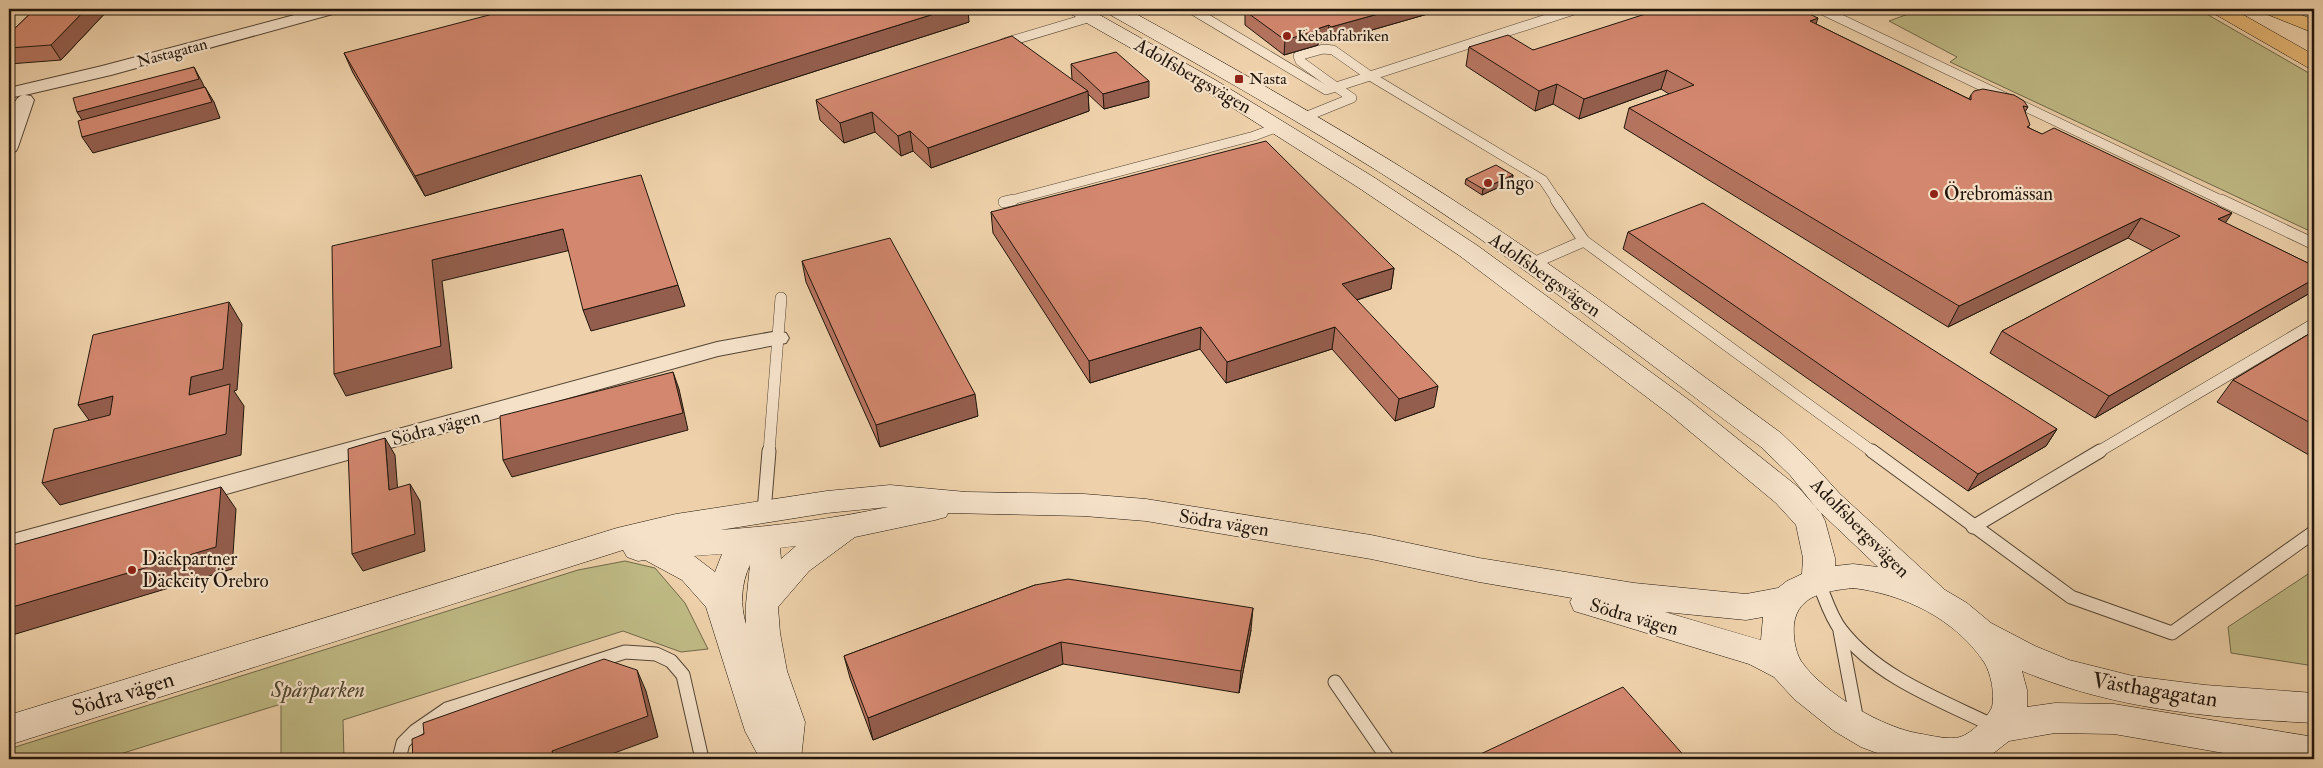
<svg xmlns="http://www.w3.org/2000/svg" width="2323" height="768" font-family="'IM FELL Double Pica',serif">
<style>
.green{fill:#bfba85;stroke:#706848}
.lines{fill:none;stroke-linecap:round;stroke-linejoin:round}
.lane-far2-casing{stroke:#544433;stroke-width:10}
.lane-far1-casing{stroke:#544433;stroke-width:12}
.lane-casing{stroke:#544433;stroke-width:15}
.street-casing{stroke:#544433;stroke-width:2}
.secondary-casing{stroke:#21150b;stroke-width:1}
.highway-casing{stroke:#21150b;stroke-width:1}
.lane-far2{stroke:#f4e1c8;stroke-width:9}
.lane-far1{stroke:#f4e1c8;stroke-width:11}
.lane{stroke:#f4e1c8;stroke-width:13}
.street{fill:#f4e1c8;fill-rule:evenodd}
.secondary{fill:#f4e1c8;fill-rule:evenodd}
.highway{fill:#e7b875;fill-rule:evenodd}
.wall{fill:#b5745f;stroke:#21150b}
.shaded-wall{fill:#935e4d;stroke:#21150b}
.building{fill:#d2876e;stroke:#21150b}
.poi-dot{fill:#8f2418;stroke:#f4e1c8;stroke-width:2}
.labels{text-anchor:middle;dominant-baseline:central;stroke-width:4.5;stroke-linejoin:round;paint-order:stroke}
.far-poi-label{font-size:16px;fill:#21150b;stroke:#f4e1c8;text-anchor:start}
.far-street-label{font-size:16px;fill:#21150b;stroke:#f4e1c8}
.street-label{font-size:19px;fill:#21150b;stroke:#f4e1c8}
.poi-label{font-size:19px;fill:#21150b;stroke:#f4e1c8;text-anchor:start}
.near-park-label{font-size:22px;font-style:italic;fill:#504730;stroke:#f4e1c8}
.near-street-label{font-size:22px;fill:#21150b;stroke:#f4e1c8}
</style>
<rect width="100%" height="100%" fill="#eed1aa"/>
<filter id="stains"><feTurbulence type="fractalNoise" baseFrequency=".004" numOctaves="4"/><feColorMatrix values="0 0 0 0 .2 0 0 0 0 .09 0 0 0 0 .02 0 0 0 .5 -.17"/></filter>
<radialGradient id="worn" r=".72"><stop offset=".6" stop-color="#630" stop-opacity="0"/><stop offset="1" stop-color="#630" stop-opacity=".3"/></radialGradient>
<g class="green">
<polygon points="1922,9 2198,9 2314,76 2314,233 1950,62 1957,57 1889,21"/>
<polygon points="625,561 655,568 685,603 708,649 681,652 623,631 343,720 344,759 281,759 281,704 104,759 9,759 9,749 578,570"/>
<polygon points="2314,570 2314,666 2231,653 2228,627"/>
</g>
<g class="lines">
<g class="lane-far2-casing">
<g id="lane-far2">
<polyline points="1191,9 1326,90 1336,87"/>
<polyline points="1820,9 2223,201"/>
<polyline points="1004,43 1091,17"/>
<polygon points="1323,49 1333,50 1370,76 1336,87 1300,61 1298,56"/>
<polyline points="1305,117 1352,98 1336,87"/>
<polyline points="1008,201 1254,136 1278,127"/>
<polyline points="1557,201 1543,180 1370,76 1577,9"/>
</g>
</g>
<g class="lane-far1-casing">
<g id="lane-far1">
<polyline points="1556,200 1584,241"/>
<polyline points="2221,200 2314,244"/>
<polyline points="1004,202 1013,200"/>
<polyline points="1531,264 1584,241 1873,452"/>
<polyline points="769,452 781,298"/>
<polyline points="2098,452 2314,324"/>
</g>
</g>
<g class="lane-casing">
<g id="lane">
<polyline points="1872,451 2071,597 2172,633 2314,532"/>
<polyline points="764,512 769,451"/>
<polyline points="1973,527 2100,451"/>
<path d="M1818 581C1825 597 1830 616 1841 630 1878 678 1943 701 1996 727"/>
<polyline points="1840,631 1857,721"/>
<polyline points="1335,682 1388,759"/>
<polyline points="399,759 403,743 415,731 447,709 625,652 656,654 671,661 683,675 702,759"/>
</g>
</g>
<g class="street-casing">
<g id="street">
<path d="M317 9H342L340 12 111 75 25 95 31 96 34 100 18 147 16 151 9 153C9 139 7 99 23 95L9 98V88L102 66Z"/>
<polygon points="778,331 786,333 789,338 786,343 718,356 9,555 9,535 717,342"/>
</g>
</g>
<g class="secondary-casing">
<path id="secondary" d="M1067 9H1089L1217 81 1375 178 1478 246 1689 400 1798 487 1821 513 1825 521 1835 558V566L1853 564 1878 567 1818 510 1790 475 1761 447C1663 374 1566 298 1466 229 1351 150 1229 82 1107 13L1105 9H1127C1247 75 1367 143 1481 218 1584 286 1682 361 1781 433L1810 461 1840 494 1945 590 1967 603 1991 623 2035 646 2069 660 2133 676 2205 685 2314 693V723C2213 718 2116 710 2022 671L2027 690V707L2055 703 2114 704 2314 737V759H2258L2114 734 2055 733 2009 741 1986 759H1893L1861 747 1834 731 1794 699 1774 677 1749 664 1574 611 1570 602 1572 598 1479 582 1371 559 1146 521 1084 516 948 513 946 517 935 520 855 537 809 571 778 607 780 633 787 671 805 722 801 759H760L745 731 706 607 682 580 645 560 638 561 627 557 623 550 9 745V715L617 528 676 514 827 491 890 485 966 492 1084 494 1146 499 1371 535 1479 558 1634 583 1746 594 1778 588 1787 581 1802 574 1803 558 1796 525 1776 503 1669 414 1460 256 1359 188 1203 89 1069 13ZM888 507C833 519 776 526 720 530L827 513ZM796 546 781 559 780 548ZM722 554 715 572 694 556ZM750 565 746 604V624C740 605 741 583 750 565ZM1853 588C1904 594 1955 619 1984 662 1991 673 1995 694 1992 707 1988 717 1971 734 1960 737 1949 740 1933 736 1922 734 1884 729 1823 693 1801 661 1795 651 1793 636 1794 624 1798 594 1828 591 1853 588ZM1665 612 1746 620 1763 617 1761 640Z"/>
</g>
<g class="highway-casing">
<g id="highway">
<polygon points="2211,9 2233,9 2314,55 2314,69 2307,67 2213,13"/>
<polygon points="2262,9 2287,9 2314,20 2314,33 2264,13"/>
</g>
</g>
<use href="#lane-far2" class="lane-far2"/>
<use href="#lane-far1" class="lane-far1"/>
<use href="#lane" class="lane"/>
<use href="#street" class="street"/>
<use href="#secondary" class="secondary"/>
<use href="#highway" class="highway"/>
</g>
<g class="wall">
<polygon points="35,9 109,9 61,60 9,64 9,34"/>
<polygon points="1445,9 1330,42 1327,40 1318,43 1318,45 1284,55 1245,25 1245,11"/>
<polygon points="969,22 425,196 353,73 344,53"/>
<polygon points="1816,24 1969,99 1971,95 2028,107 2025,112 2029,128 2314,266 2314,288 2310,293 2095,418 1990,353 2002,331 2153,251 2128,238 1948,327 1624,128 1629,108 1669,94 1661,89 1579,119 1553,104 1535,111 1466,66 1469,47 1533,50"/>
<polygon points="1071,64 1149,97 1104,109 1088,94 1089,111 931,168 913,151 901,156 875,132 844,143 820,120 816,100 1074,81 1072,79"/>
<polygon points="1513,175 1512,181 1482,195 1465,184 1466,179"/>
<polygon points="991,212 1394,268 1391,289 1357,300 1434,407 1395,421 1332,349 1226,383 1200,349 1090,383 993,233"/>
<polygon points="1628,232 2057,429 2046,446 1968,491 1623,249"/>
<polygon points="802,261 978,416 880,447 806,282"/>
<polygon points="2314,331 2314,458 2217,402 2233,380"/>
<polygon points="1035,585 1251,630 1239,693 1063,664 873,740 850,678 844,656"/>
</g>
<g class="shaded-wall">
<polygon points="86,9 109,9 61,60 51,45"/>
<polygon points="219,9 240,9 221,14"/>
<polygon points="950,9 968,9 969,22 425,196 415,176"/>
<polygon points="1396,9 1445,9 1330,42 1331,27"/>
<polygon points="1818,18 1812,37 1810,21"/>
<polygon points="1329,25 1327,40 1318,43 1318,45 1284,55 1285,40 1317,29"/>
<polygon points="194,67 202,82 208,95 87,128 77,112"/>
<polygon points="1667,70 1661,89 1579,119 1584,99"/>
<polygon points="1149,81 1149,97 1104,109 1103,94"/>
<polygon points="1557,84 1553,104 1535,111 1539,91"/>
<polygon points="205,87 214,102 220,118 93,153 82,137"/>
<polygon points="1088,91 1089,111 931,168 928,148"/>
<polygon points="872,112 875,132 844,143 840,123"/>
<polygon points="910,131 913,151 901,156 898,136"/>
<polygon points="1513,175 1512,181 1482,195 1483,189"/>
<polygon points="2232,213 2218,234 2218,219"/>
<polygon points="2141,218 2128,238 1948,327 1959,306"/>
<polygon points="563,229 571,250 442,281 452,368 346,396 334,374 432,260"/>
<polygon points="1394,268 1391,289 1340,305 1342,284"/>
<polygon points="2314,279 2314,288 2310,293 2095,418 2109,396"/>
<polygon points="678,285 685,306 591,331 583,310"/>
<polygon points="229,302 242,324 237,390 234,391 244,406 241,455 60,505 42,483 189,395 191,377"/>
<polygon points="1201,327 1200,349 1090,383 1089,361"/>
<polygon points="1335,327 1332,349 1226,383 1227,362"/>
<polygon points="673,372 679,389 688,430 512,477 503,460"/>
<polygon points="1438,386 1434,407 1395,421 1399,399"/>
<polygon points="975,394 978,416 880,447 876,425"/>
<polygon points="113,396 129,418 94,427 78,405"/>
<polygon points="2057,429 2046,446 1968,491 1978,474"/>
<polygon points="385,438 395,455 399,507 389,490"/>
<polygon points="410,484 420,501 425,551 363,571 352,554"/>
<polygon points="221,487 236,509 232,569 9,636 9,608"/>
<polygon points="1253,608 1251,630 1239,693 1241,671"/>
<polygon points="1061,642 1063,664 873,740 868,718"/>
<polygon points="637,670 646,691 658,737 598,759 554,759 552,751"/>
</g>
<g class="building">
<polygon points="35,9 86,9 51,45 9,48 9,34"/>
<polygon points="512,9 950,9 415,176 344,53"/>
<polygon points="1252,9 1396,9 1331,27 1329,25 1317,29 1319,30 1285,40 1245,11"/>
<polygon points="1661,9 1799,9 1818,18 1810,21 1971,100 1971,95 1974,91 1983,89 2014,95 2024,101 2028,107 2023,106 2030,125 2027,127 2042,134 2054,128 2232,213 2218,219 2314,266 2314,279 2109,396 2002,331 2180,236 2141,218 1959,306 1629,108 1694,85 1667,70 1584,99 1557,84 1539,91 1469,47 1508,35 1533,50"/>
<polygon points="1012,36 1088,91 928,148 910,131 898,136 872,112 840,123 816,100"/>
<polygon points="1116,52 1149,81 1103,94 1071,64"/>
<polygon points="194,67 199,79 77,112 73,98"/>
<polygon points="205,87 212,102 82,137 78,121"/>
<polygon points="1266,141 1394,268 1342,284 1438,386 1399,399 1335,327 1227,362 1201,327 1089,361 991,212"/>
<polygon points="1496,165 1513,175 1483,189 1466,179"/>
<polygon points="641,175 678,285 583,310 563,229 432,260 441,346 334,374 332,246"/>
<polygon points="1703,203 2057,429 1978,474 1628,232"/>
<polygon points="890,238 975,394 876,425 802,261"/>
<polygon points="229,302 223,369 191,377 189,395 230,384 226,434 42,483 54,429 110,415 113,396 78,405 93,335"/>
<polygon points="2314,331 2314,425 2233,380"/>
<polygon points="673,372 683,413 503,460 500,416"/>
<polygon points="385,438 389,490 410,484 415,534 352,554 348,449"/>
<polygon points="221,487 216,547 9,608 9,546"/>
<polygon points="1068,579 1253,608 1241,671 1061,642 868,718 844,656 1035,585"/>
<polygon points="604,659 637,670 648,716 552,751 554,759 413,759 412,739 424,734 423,723"/>
<polygon points="1623,687 1687,759 1470,759"/>
<polygon points="950,754 952,759 939,759"/>
</g>
<g class="poi-dot">
<circle cx="1287" cy="36" r="5"/>
<rect x="1234" y="74" width="10" height="10" rx="2.5"/>
<circle cx="1488" cy="183" r="5"/>
<circle cx="1934" cy="194" r="5"/>
<circle cx="132" cy="570" r="5"/>
</g>
<g class="labels">
<g class="far-poi-label">
<text x="1297" y="36">Kebabfabriken</text>
<text x="1249" y="79">Nasta</text>
</g>
<g class="far-street-label">
<text transform="translate(172 53) rotate(-15)">Nastagatan</text>
</g>
<g class="street-label">
<text transform="translate(1193 76) rotate(30)">Adolfsbergsvägen</text>
<text transform="translate(1545 275) rotate(35)">Adolfsbergsvägen</text>
<text transform="translate(436 428) rotate(-15)">Södra vägen</text>
<text transform="translate(1224 523) rotate(9)">Södra vägen</text>
<text transform="translate(1860 528) rotate(45)">Adolfsbergsvägen</text>
<text transform="translate(1634 617) rotate(16)">Södra vägen</text>
</g>
<g class="poi-label">
<text x="1498" y="183">Ingo</text>
<text x="1944" y="194">Örebromässan</text>
<text x="142" y="559">Däckpartner<tspan x="142" dy="22">Däckcity Örebro</tspan></text>
</g>
<g class="near-park-label">
<text x="318" y="690">Spårparken</text>
</g>
<g class="near-street-label">
<text transform="translate(2155 690) rotate(9)">Västhagagatan</text>
<text transform="translate(123 694) rotate(-17)">Södra vägen</text>
</g>
</g>
<rect width="2323" height="768" fill="none" stroke="#eed1aa" stroke-width="30"/>
<rect x="10" y="10" width="2303" height="748" fill="none" stroke="#21150b" stroke-width="2.5"/>
<rect x="15" y="15" width="2293" height="738" fill="none" stroke="#21150b"/>
<rect width="100%" height="100%" filter="url(#stains)"/>
<rect width="100%" height="100%" fill="url(#worn)"/>
</svg>
